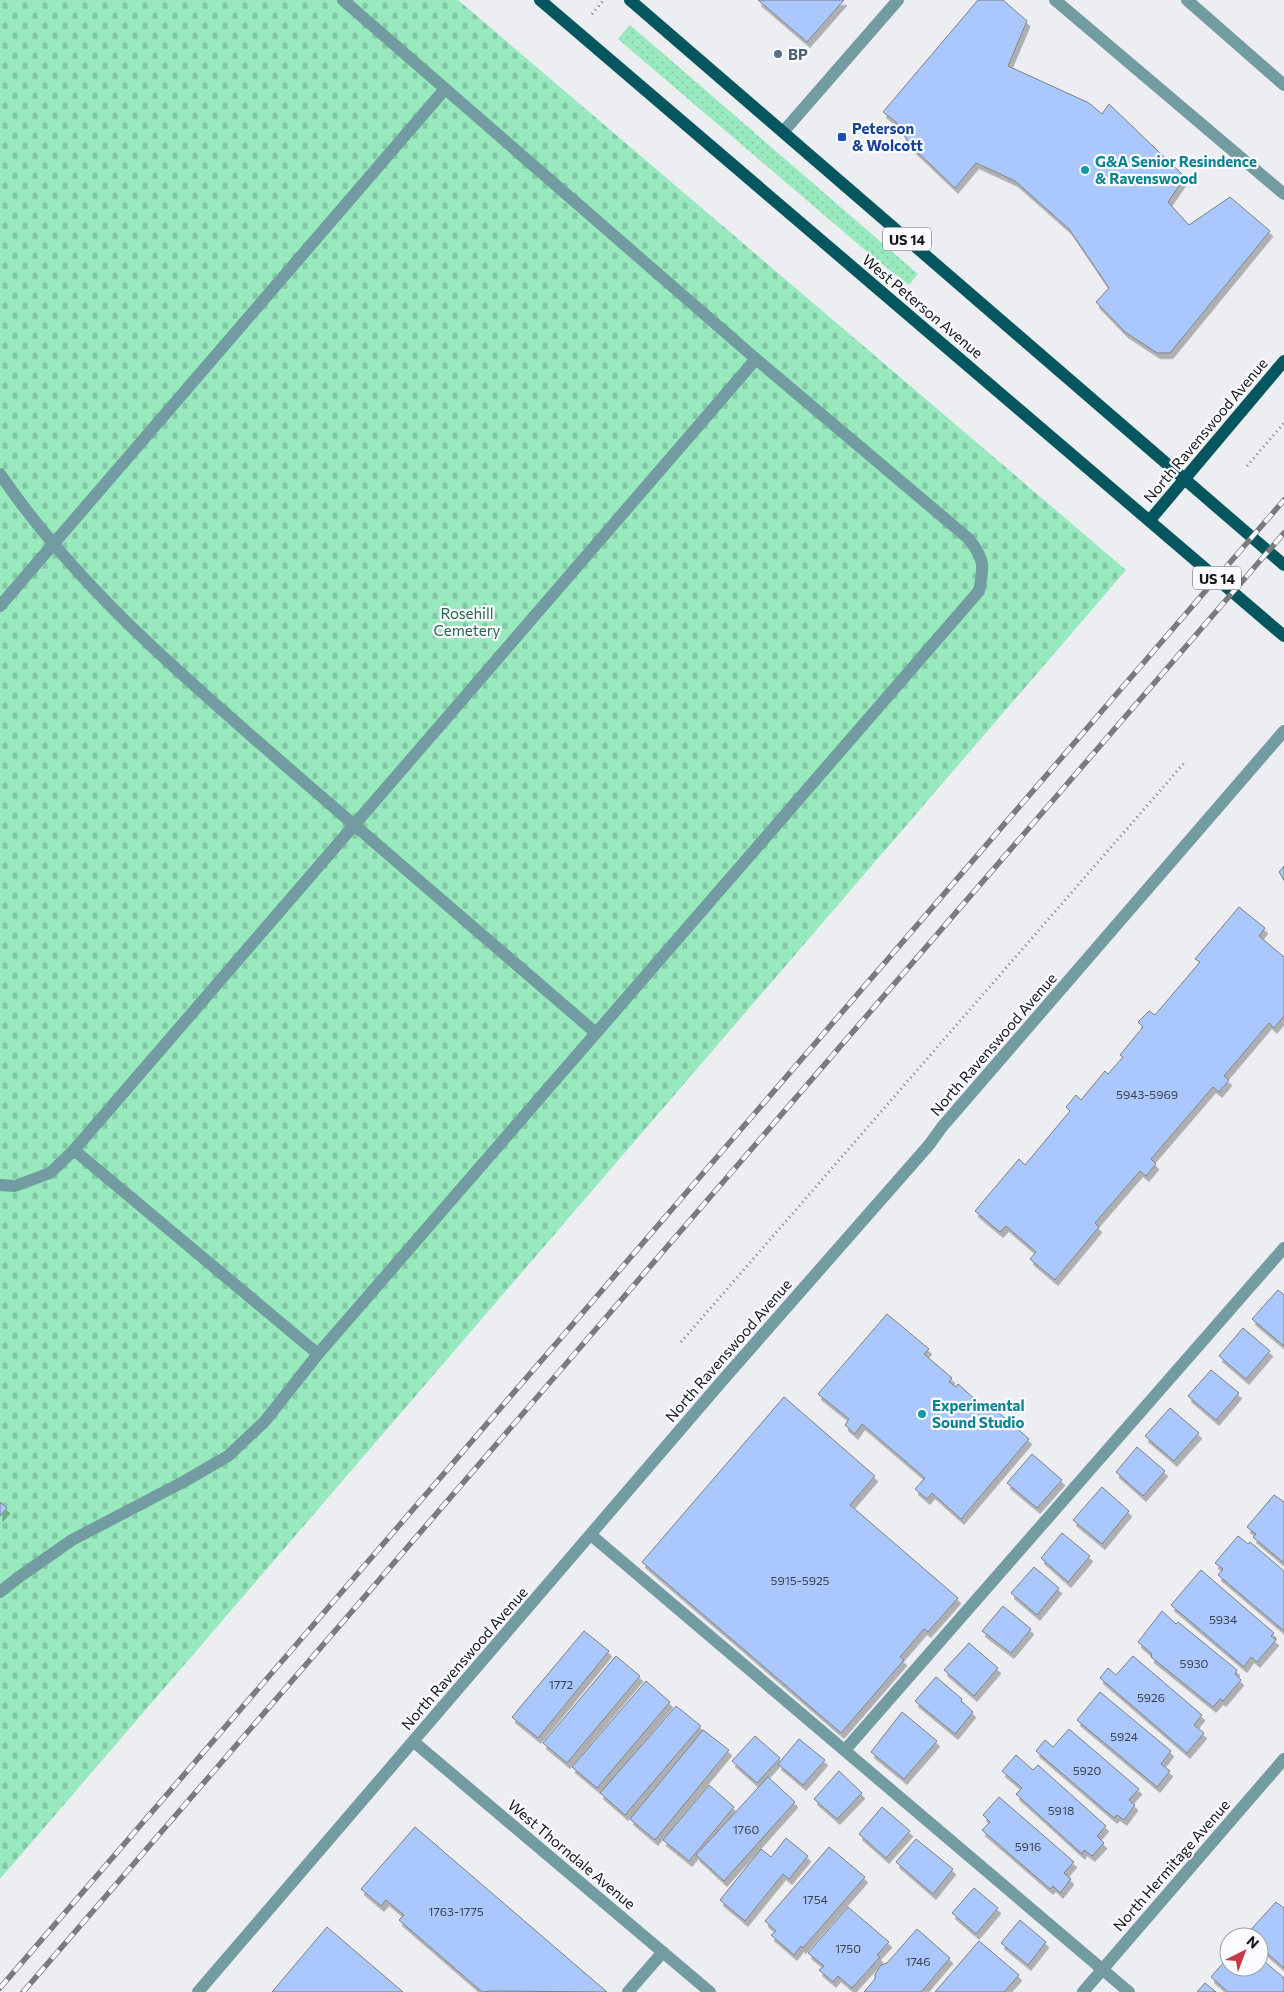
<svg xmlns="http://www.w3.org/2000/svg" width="1284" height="1992" font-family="Commissioner,sans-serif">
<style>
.cemetery{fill:url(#cemetery-stones)}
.garden{fill:url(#garden-dots)}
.building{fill:#aac8fd;stroke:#7d7f81;filter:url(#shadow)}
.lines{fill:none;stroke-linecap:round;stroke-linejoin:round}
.path{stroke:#7a7c7e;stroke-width:3;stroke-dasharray:1 4;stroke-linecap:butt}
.minor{stroke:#739ca2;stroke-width:12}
.major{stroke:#06565f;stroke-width:12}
.rail-casing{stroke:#797b7d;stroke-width:5.5}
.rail{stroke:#f9fbfe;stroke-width:4;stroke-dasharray:11;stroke-linecap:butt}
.service-dot{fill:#5c6f8a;stroke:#f9fbfe;stroke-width:2}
.transit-dot{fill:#1a4fb4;stroke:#f9fbfe;stroke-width:2}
.culture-dot{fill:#0f9aa8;stroke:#f9fbfe;stroke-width:2}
.labels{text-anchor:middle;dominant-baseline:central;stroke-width:4.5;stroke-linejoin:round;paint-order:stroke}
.number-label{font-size:12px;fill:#3a4250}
.shield{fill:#f9fbfe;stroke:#595b5c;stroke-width:1}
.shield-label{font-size:14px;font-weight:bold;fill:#151617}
.service-label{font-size:15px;font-weight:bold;fill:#4e5e75;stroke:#f9fbfe;text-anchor:start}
.transit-label{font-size:15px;font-weight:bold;fill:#164399;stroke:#f9fbfe;text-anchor:start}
.culture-label{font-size:15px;font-weight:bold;fill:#0d838f;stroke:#f9fbfe;text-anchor:start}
.street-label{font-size:15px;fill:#151617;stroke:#f9fbfe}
.park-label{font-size:15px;fill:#276448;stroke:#f9fbfe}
</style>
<defs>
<pattern id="cemetery-stones" width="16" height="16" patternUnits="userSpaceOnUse" patternTransform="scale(1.25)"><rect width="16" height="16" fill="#98e9be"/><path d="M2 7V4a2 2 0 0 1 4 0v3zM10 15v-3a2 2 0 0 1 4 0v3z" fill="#82c7a3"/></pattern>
<pattern id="garden-dots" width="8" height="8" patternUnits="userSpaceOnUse" patternTransform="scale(1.25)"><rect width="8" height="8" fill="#98e9be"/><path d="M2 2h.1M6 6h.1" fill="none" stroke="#82c7a3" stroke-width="1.8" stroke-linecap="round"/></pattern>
<filter id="shadow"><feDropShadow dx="3" dy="5.5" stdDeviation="0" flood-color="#0004"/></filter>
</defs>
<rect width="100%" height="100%" fill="#eceef1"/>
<polygon class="cemetery" points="0,0 458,0 1126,570 0,1879"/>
<polygon class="garden" points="630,25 918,274 909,285 872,256 618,39"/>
<g class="building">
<polygon points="758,0 844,0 807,42"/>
<polygon points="978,0 1003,0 1027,21 1008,66 1089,103 1102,114 1109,104 1185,177 1168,202 1189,225 1230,197 1270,231 1170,353 1157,353 1125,332 1096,302 1109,288 1069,229 1015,181 976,163 955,188 911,146 896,122 883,112"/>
<polygon points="1284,866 1284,880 1279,872"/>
<polygon points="1239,907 1265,928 1259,936 1284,957 1284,1016 1274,1028 1269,1023 1224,1076 1229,1080 1219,1092 1213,1087 1151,1159 1156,1164 1146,1176 1140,1171 1095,1223 1099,1227 1055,1280 1030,1259 1036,1252 1006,1226 1000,1232 975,1211 1019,1159 1025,1165 1070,1111 1066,1107 1076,1095 1081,1100 1105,1071 1108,1074 1123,1057 1120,1055 1143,1027 1138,1022 1149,1011 1155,1015 1200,962 1195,959"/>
<polygon points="1278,1290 1284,1295 1284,1346 1252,1319"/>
<polygon points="887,1314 929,1349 924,1354 952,1378 949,1382 956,1387 958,1384 986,1409 990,1405 1029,1439 961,1519 932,1493 927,1499 915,1489 925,1478 862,1424 855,1434 845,1425 849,1419 818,1394"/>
<polygon points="1243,1328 1270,1351 1246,1379 1219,1356"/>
<polygon points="1211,1370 1239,1393 1216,1420 1188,1396"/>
<polygon points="784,1397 875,1476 850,1505 958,1598 928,1632 924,1629 900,1657 904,1660 841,1733 642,1562"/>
<polygon points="1170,1408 1199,1433 1174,1461 1145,1436"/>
<polygon points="1137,1447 1165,1471 1143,1496 1116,1472"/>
<polygon points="1032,1454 1062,1480 1037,1508 1007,1483"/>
<polygon points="1102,1487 1129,1511 1102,1544 1073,1520"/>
<polygon points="1274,1495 1284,1502 1284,1563 1253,1537 1256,1534 1247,1527"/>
<polygon points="0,1502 7,1508 0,1516"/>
<polygon points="1062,1533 1090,1556 1068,1582 1041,1558"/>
<polygon points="1238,1536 1248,1544 1250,1542 1284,1571 1284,1631 1218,1575 1223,1569 1215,1563"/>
<polygon points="1034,1567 1059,1588 1037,1615 1011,1593"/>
<polygon points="1201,1570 1274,1633 1271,1636 1276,1640 1257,1662 1251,1657 1244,1667 1171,1605"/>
<polygon points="1003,1606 1031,1629 1011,1653 982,1631"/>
<polygon points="1162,1611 1176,1624 1178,1622 1237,1670 1235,1674 1241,1680 1223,1701 1220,1699 1213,1707 1151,1657 1152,1654 1138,1642"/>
<polygon points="584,1631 609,1651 538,1738 512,1717"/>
<polygon points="969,1643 998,1668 974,1696 944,1670"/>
<polygon points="616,1656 640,1676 567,1763 543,1743"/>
<polygon points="1133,1656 1202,1715 1194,1725 1204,1733 1187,1753 1100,1678 1108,1668 1116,1675"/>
<polygon points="936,1677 962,1699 961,1701 973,1712 955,1734 915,1701"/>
<polygon points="646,1681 670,1702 597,1788 572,1767"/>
<polygon points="1100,1692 1171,1751 1161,1764 1170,1771 1157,1787 1077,1720"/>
<polygon points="676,1706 701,1726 625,1815 600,1793"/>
<polygon points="902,1712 937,1741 904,1779 871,1752"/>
<polygon points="1069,1729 1139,1789 1129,1800 1135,1805 1124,1820 1117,1815 1114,1818 1036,1751 1045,1740 1053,1747"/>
<polygon points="703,1730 729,1750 655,1840 630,1819"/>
<polygon points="755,1736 780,1758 757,1783 732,1761"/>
<polygon points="799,1739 825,1760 803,1785 778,1764"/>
<polygon points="1016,1755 1033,1770 1038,1765 1106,1826 1097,1836 1104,1843 1092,1856 1084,1850 1082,1854 1016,1794 1022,1788 1002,1771"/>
<polygon points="839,1771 862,1793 837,1819 814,1799"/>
<polygon points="768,1777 795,1802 724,1881 696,1855"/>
<polygon points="709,1785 734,1807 689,1861 663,1840"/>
<polygon points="999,1797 1074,1862 1064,1873 1071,1879 1060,1893 1053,1886 1050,1889 982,1830 990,1822 983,1815"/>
<polygon points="882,1807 910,1831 886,1858 859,1834"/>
<polygon points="415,1827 607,1992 491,1991 482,1992 399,1920 404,1915 386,1900 381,1906 361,1889"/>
<polygon points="786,1838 808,1856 789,1879 783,1874 745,1921 720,1900 761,1849 771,1857"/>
<polygon points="916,1839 953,1869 933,1894 896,1862"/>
<polygon points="829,1847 865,1877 803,1948 801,1946 794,1955 771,1935 776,1931 765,1921"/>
<polygon points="974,1888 998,1908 976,1934 952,1913"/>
<polygon points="1276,1902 1284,1908 1284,1968 1259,1946 1259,1937 1246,1935"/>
<polygon points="848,1907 889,1942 877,1955 880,1957 852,1988 838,1976 833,1982 819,1970 824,1966 808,1953"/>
<polygon points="1020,1920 1046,1942 1028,1965 1001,1943"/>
<polygon points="327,1927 403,1992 272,1992"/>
<polygon points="917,1929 950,1958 921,1992 864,1992 875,1979 875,1974 881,1965 887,1963"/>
<polygon points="979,1941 1019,1975 1004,1992 935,1992"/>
<polygon points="1229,1956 1229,1967 1259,1967 1259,1957 1284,1978 1284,1992 1228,1992 1211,1977"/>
<polygon points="1205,1983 1216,1992 1197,1992"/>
</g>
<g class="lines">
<g class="path">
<polyline points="592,14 603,1"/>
<polyline points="1247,466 1284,423"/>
<polyline points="681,1342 1185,762"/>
</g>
<g class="minor">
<polyline points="1055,0 1284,194"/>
<polyline points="1187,0 1284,85"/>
<polyline points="783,132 898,0"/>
<path d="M0 474C78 588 184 677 287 767 390 856 493 945 596 1033"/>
<polyline points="0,606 445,89"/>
<polyline points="74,1150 756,359"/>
<polyline points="0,1185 15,1186 50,1173 74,1150 318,1354"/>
<polyline points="591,1535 1129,1992"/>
<path d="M0 1592 19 1577 72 1540 185 1481 228 1456 265 1421 318 1354 979 591C984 566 985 560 969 539L756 359 343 0"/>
<polyline points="414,1742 710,1992"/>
<polyline points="845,1750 1284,1248"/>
<polyline points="198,1992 722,1381 929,1145 942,1127 1284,731"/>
<polyline points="628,1992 663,1952"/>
<polyline points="1083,1992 1284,1759"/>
</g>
<g class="major">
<polyline points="540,0 1284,636"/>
<polyline points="630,0 1284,565"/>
<polyline points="1150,520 1284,361"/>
</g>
<g class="rail-casing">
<g id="rail">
<polyline points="0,1988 1284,500"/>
<polyline points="23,1992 1284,533"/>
</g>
</g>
<use href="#rail" class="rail"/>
</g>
<circle class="service-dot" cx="778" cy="54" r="5"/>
<rect class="transit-dot" x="837" y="132" width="10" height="10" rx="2.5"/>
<g class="culture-dot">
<circle cx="1085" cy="170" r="5"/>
<circle cx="922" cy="1414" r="5"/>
</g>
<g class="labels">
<g class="number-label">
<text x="1147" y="1094">5943-5969</text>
<text x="800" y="1580">5915-5925</text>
<text x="1223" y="1619">5934</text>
<text x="1194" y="1663">5930</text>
<text x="561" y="1684">1772</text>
<text x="1151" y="1697">5926</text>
<text x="1124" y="1736">5924</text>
<text x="1087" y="1770">5920</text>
<text x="1061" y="1810">5918</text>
<text x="746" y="1829">1760</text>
<text x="1028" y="1846">5916</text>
<text x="815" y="1899">1754</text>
<text x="456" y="1911">1763-1775</text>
<text x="848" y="1948">1750</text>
<text x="918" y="1961">1746</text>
</g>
<g class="shield">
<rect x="883" y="227.5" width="48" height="23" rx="4"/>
<rect x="1193" y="566.5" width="48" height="23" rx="4"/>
</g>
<g class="shield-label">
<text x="907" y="239">US 14</text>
<text x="1217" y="578">US 14</text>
</g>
<g class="service-label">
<text x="788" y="54">BP</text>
</g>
<g class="transit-label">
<text x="852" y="128">Peterson<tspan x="852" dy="17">&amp; Wolcott</tspan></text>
</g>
<g class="culture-label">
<text x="1095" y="161">G&amp;A Senior Resindence<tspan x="1095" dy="17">&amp; Ravenswood</tspan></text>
<text x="932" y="1405">Experimental<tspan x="932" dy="17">Sound Studio</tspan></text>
</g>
<g class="street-label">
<text transform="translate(923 306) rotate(40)">West Peterson Avenue</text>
<text transform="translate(1205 430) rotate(-50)">North Ravenswood Avenue</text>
<text transform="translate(993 1044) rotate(-49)">North Ravenswood Avenue</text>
<text transform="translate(728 1350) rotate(-49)">North Ravenswood Avenue</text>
<text transform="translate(464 1658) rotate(-49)">North Ravenswood Avenue</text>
<text transform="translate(572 1854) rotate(40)">West Thorndale Avenue</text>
<text transform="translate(1171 1865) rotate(-49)">North Hermitage Avenue</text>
</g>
<g class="park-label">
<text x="467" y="613">Rosehill<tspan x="467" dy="17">Cemetery</tspan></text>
</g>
</g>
<g transform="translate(1244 1952) rotate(42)"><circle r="24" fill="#f9fbfe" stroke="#9e9fa2"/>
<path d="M0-4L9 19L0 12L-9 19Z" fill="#ca394a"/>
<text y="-8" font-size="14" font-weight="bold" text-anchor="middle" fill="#151617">N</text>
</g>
</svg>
